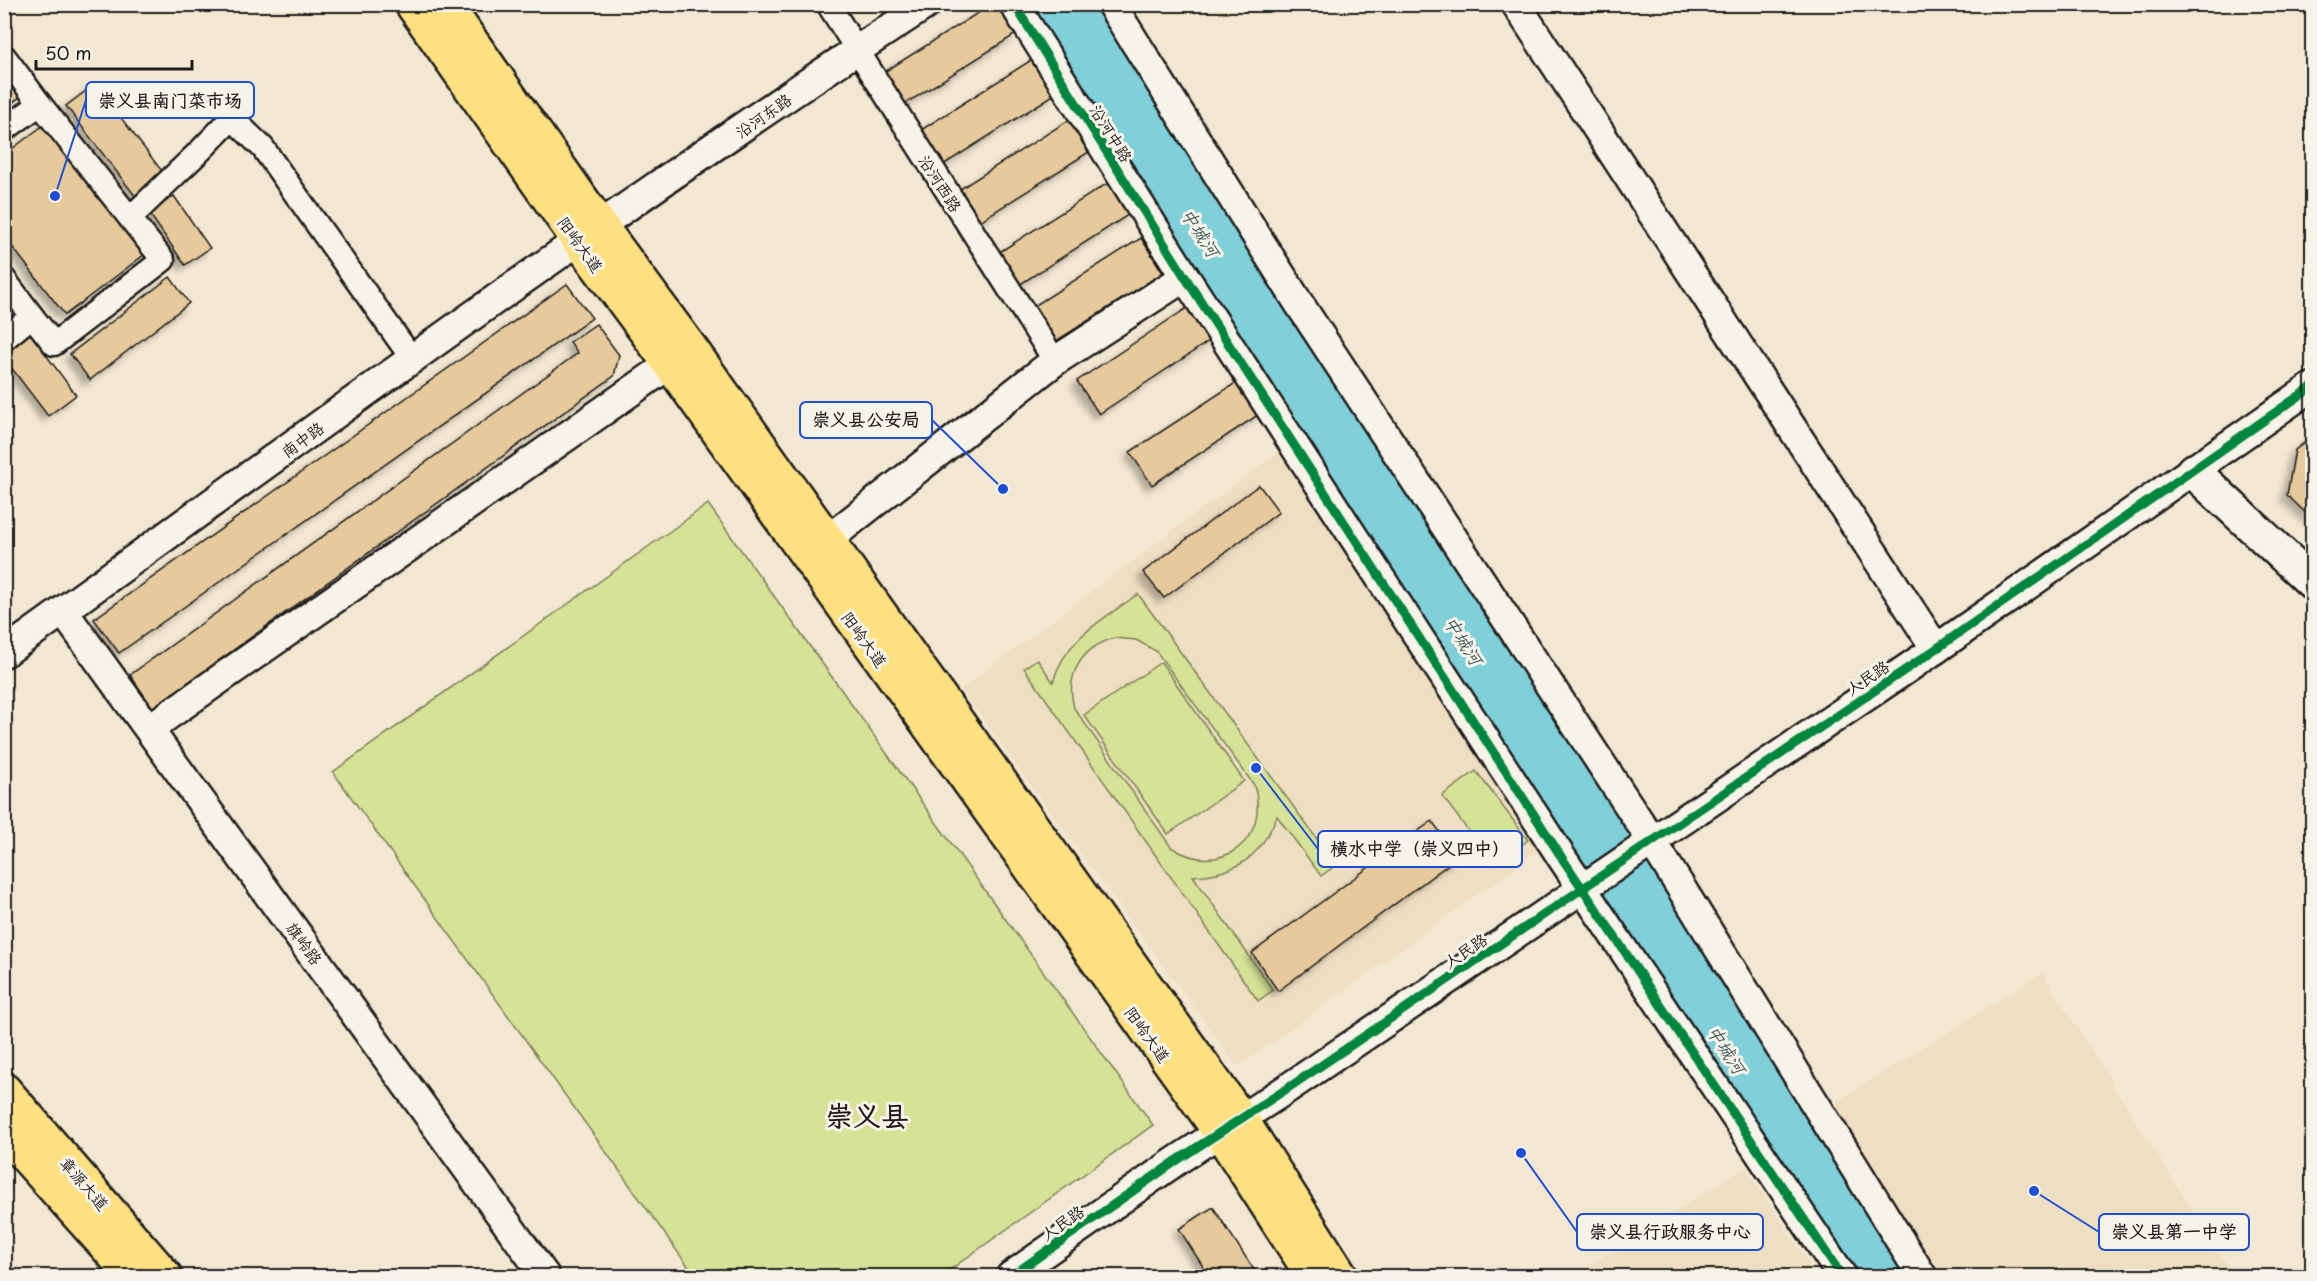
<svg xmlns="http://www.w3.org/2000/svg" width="2317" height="1281" font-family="'Playpen Sans','LXGW WenKai TC',sans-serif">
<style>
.built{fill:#efdec1}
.green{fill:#d6e295;stroke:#797f58;stroke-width:1.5;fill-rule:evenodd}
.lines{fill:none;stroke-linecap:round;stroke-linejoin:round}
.river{stroke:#80d0da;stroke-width:38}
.building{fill:#e7ca9b;stroke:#1c1c1c;stroke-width:1.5;filter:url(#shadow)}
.minor-casing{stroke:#1c1c1c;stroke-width:27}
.tertiary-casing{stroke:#1c1c1c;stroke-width:33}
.secondary-casing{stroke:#1c1c1c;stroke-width:38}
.primary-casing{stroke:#1c1c1c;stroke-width:38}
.minor{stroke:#f7f3e8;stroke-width:22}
.tertiary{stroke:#f7f3e8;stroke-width:28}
.secondary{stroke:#f7f3e8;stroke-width:33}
.primary{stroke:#fde080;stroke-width:33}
.cycleway-casing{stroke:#f7f3e8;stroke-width:13}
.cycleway{stroke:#00873e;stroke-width:9}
.labels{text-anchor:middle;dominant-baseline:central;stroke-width:6;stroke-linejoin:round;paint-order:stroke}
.street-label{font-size:16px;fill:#1c1c1c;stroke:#f7f3e8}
.water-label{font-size:18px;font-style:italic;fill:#3f5b5e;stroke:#f7f3e8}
.town-label{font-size:28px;font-weight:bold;fill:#1c1c1c;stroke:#f7f3e8}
.leader{fill:none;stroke:#1d4ed8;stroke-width:2}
.callout-dot{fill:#1d4ed8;stroke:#f7f3e8;stroke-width:2}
.callout{fill:#f7f3e8;stroke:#1d4ed8;stroke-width:2}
.callout-label{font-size:18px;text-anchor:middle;font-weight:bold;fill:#1c1c1c}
</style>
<defs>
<filter id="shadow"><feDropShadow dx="-5.5" dy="5.5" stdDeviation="3" flood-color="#0004"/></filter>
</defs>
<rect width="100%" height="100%" fill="#f2e7d1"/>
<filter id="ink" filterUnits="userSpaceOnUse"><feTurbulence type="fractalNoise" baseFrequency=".0167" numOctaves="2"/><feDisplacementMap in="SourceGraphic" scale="12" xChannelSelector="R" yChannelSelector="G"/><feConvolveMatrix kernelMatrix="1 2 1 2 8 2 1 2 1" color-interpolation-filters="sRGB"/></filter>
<g filter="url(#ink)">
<g class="built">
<polygon points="1288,445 1543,847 1238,1067 961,689"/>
<polygon points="2042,973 2234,1276 1943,1276 1832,1105"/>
<polygon points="1745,1168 1817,1276 1574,1276"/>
</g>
<g class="green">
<polygon points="708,504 1153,1125 941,1276 695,1276 333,772"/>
<path d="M1138 594 1336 865 1321 876 1277 816C1260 857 1238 874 1193 876L1273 990 1258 1001 1024 668 1037 659 1053 682C1065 638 1103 620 1138 594ZM1114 638 1136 640 1156 651 1254 785C1271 840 1220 879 1171 847L1074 708C1065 675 1081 648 1114 638Z"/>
<polygon points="1161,662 1244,781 1168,834 1084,715"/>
<polygon points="1476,771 1528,840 1494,865 1442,796"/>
</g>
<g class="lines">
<g class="river">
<polyline points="1041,4 1858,1276"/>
<polyline points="1077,4 1895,1276"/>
</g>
</g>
<g class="building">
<polygon points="992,4 997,4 1016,34 902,106 881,74"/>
<polygon points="1033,59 1055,94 943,165 921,130"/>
<polygon points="4,77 20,97 4,109"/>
<polygon points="95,84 165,175 136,197 66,106"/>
<polygon points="1072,118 1092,150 980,221 960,189"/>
<polygon points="49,121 149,251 65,315 4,236 4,155"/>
<polygon points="1111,181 1131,213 1019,285 998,253"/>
<polygon points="174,196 210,248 185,265 149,213"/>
<polygon points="1141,238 1163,273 1053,343 1031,308"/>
<polygon points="170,277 189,303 90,380 70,354"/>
<polygon points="567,284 592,318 119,653 94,619"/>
<polygon points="1190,306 1212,339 1099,414 1077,381"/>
<polygon points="596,324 619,355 614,376 153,708 130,675 578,353 570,342"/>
<polygon points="29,332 76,395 48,416 4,358 4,351"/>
<polygon points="1240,380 1261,413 1152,485 1130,452"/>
<polygon points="2312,437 2312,519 2287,495 2295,450"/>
<polygon points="1259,485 1279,512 1164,598 1143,572"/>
<polygon points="1432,821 1458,857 1278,991 1252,953"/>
<polygon points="1213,1207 1258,1276 1209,1276 1179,1229"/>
</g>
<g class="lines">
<g class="minor-casing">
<g id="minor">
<polyline points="828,4 1055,361"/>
<polyline points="4,56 40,104 4,130"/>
<polyline points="130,218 201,150 232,118 263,148 413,360"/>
<polyline points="4,279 32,316 4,339"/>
<polyline points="32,316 54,344 163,260 40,104"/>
</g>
</g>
<g class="tertiary-casing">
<g id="tertiary">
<polyline points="1014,4 1185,277 1564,861 1842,1276"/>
<polyline points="1111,4 1298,302 1652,841 1922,1276"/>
<polyline points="1516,4 1936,649"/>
<polyline points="827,540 1055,361 1185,277"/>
<polyline points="63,611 545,1276"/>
<path d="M4 653C309 434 612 209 927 4"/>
<polyline points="150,728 670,364"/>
<polyline points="1011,1276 1176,1161 1285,1090 1936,649 2312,387"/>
</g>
</g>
<g class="secondary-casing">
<polyline id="secondary" points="2193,471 2312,582"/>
</g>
<g class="primary-casing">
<g id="primary">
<polyline points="412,4 579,241 670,364 1220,1132 1313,1276"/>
<polyline points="445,4 601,227 691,349 1241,1119 1341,1276"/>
<polyline points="4,1090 165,1276"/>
<polyline points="4,1132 133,1276"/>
</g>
</g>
<use href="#minor" class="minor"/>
<use href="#tertiary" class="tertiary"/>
<use href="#secondary" class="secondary"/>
<use href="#primary" class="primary"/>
<g class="cycleway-casing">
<g id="cycleway">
<polyline points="1014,4 1185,277 1564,861 1842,1276"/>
<polyline points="1011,1276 1176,1161 1285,1090 1936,649 2312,387"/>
</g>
</g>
<use href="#cycleway" class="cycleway"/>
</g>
</g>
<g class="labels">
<g class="street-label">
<text transform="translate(763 115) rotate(-35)">沿河东路</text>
<text transform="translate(1112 133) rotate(58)">沿河中路</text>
<text transform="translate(941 183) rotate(57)">沿河西路</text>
<text transform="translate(581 244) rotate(54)">阳岭大道</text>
<text transform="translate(302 439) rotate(-36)">南中路</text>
<text transform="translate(865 639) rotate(54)">阳岭大道</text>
<text transform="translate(1867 677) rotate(-34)">人民路</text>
<text transform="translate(305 943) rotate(54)">旗岭路</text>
<text transform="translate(1465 950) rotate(-34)">人民路</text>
<text transform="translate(1148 1034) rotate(54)">阳岭大道</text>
<text transform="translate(85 1183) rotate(49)">章源大道</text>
<text transform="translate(1062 1222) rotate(-35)">人民路</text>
</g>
<g class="water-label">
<text transform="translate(1201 232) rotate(57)">中城河</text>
<text transform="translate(1464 640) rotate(57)">中城河</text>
<text transform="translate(1727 1049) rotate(57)">中城河</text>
</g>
<g class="town-label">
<text x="867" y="1114">崇义县</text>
</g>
</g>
<path class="leader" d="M55 196L86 100M1003 489L932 420M1256 768L1318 849M1521 1153L1577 1232M2034 1191L2099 1232"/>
<g class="callout-dot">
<circle cx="55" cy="196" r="6"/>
<circle cx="1003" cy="489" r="6"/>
<circle cx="1256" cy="768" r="6"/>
<circle cx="1521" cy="1153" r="6"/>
<circle cx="2034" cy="1191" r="6"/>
</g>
<g class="callout">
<rect x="86" y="82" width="168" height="36" rx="6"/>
<rect x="800" y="402" width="132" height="36" rx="6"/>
<rect x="1318" y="831" width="204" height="36" rx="6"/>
<rect x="1577" y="1214" width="186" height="36" rx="6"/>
<rect x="2099" y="1214" width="150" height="36" rx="6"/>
</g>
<g class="callout-label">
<text x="170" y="107">崇义县南门菜市场</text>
<text x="866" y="426">崇义县公安局</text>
<text x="1420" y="855">横水中学（崇义四中）</text>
<text x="1670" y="1238">崇义县行政服务中心</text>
<text x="2174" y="1238">崇义县第一中学</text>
</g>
<rect width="2317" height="1281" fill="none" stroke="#f7f3e8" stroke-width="24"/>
<rect x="12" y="12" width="2293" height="1257" fill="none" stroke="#1c1c1c" stroke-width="2" filter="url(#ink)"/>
<path d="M36 60v9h156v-9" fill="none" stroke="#1c1c1c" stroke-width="3"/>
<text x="45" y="60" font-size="18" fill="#1c1c1c" stroke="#f7f3e8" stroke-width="4.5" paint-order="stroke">50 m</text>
</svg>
